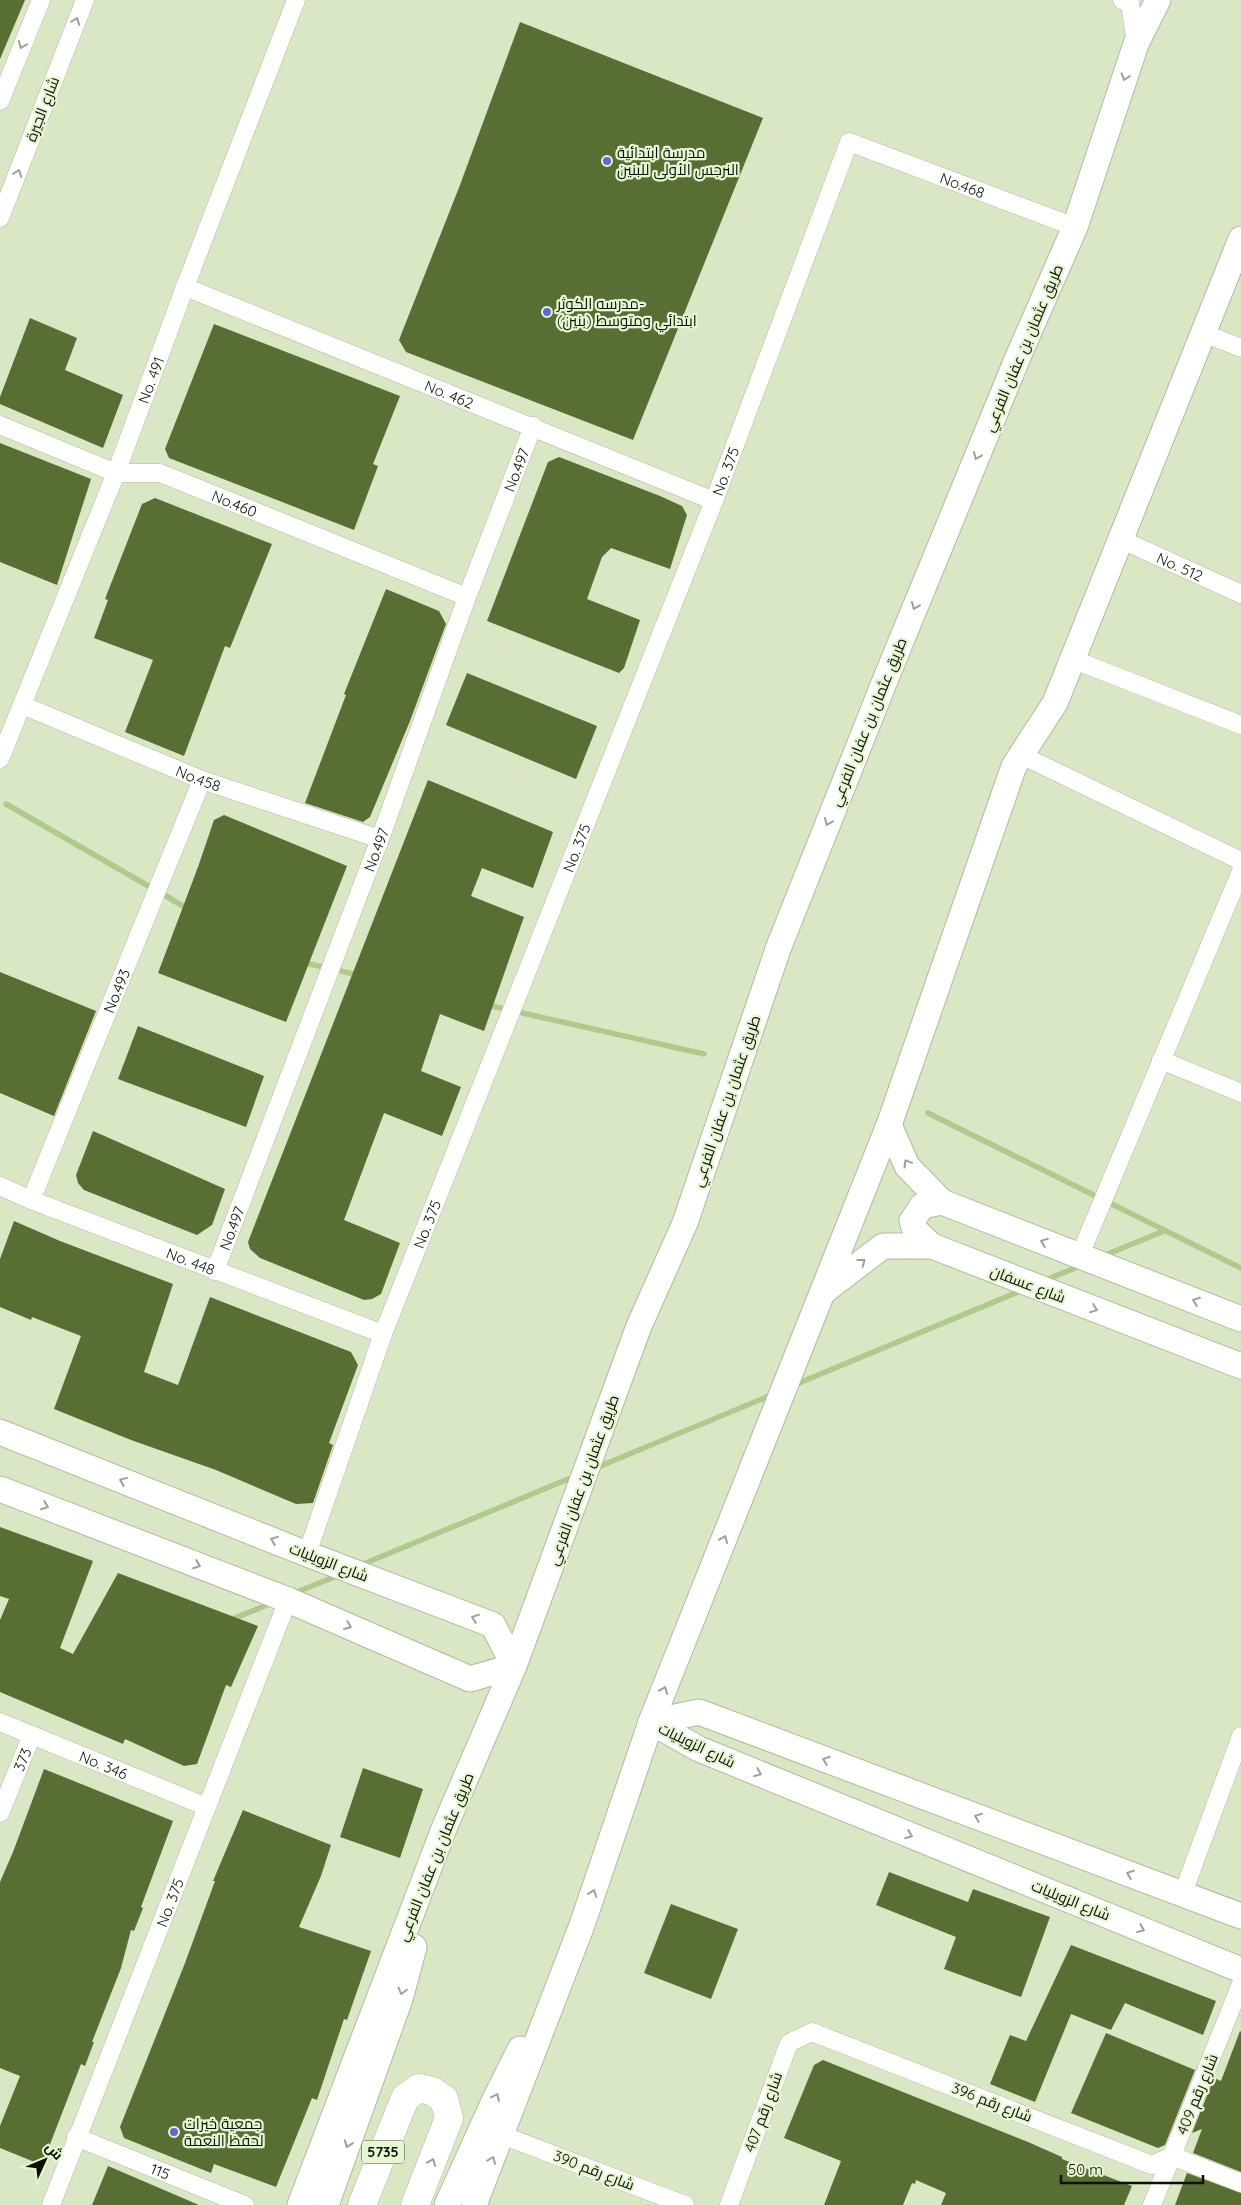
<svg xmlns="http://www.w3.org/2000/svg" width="1241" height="2205" font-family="Quicksand,Cairo,sans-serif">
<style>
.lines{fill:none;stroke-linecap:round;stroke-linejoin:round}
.stream{stroke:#b0ca8b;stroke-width:5.5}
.building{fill:#586e33}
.street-casing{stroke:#aebc9b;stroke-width:19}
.secondary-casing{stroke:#aebc9b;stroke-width:27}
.primary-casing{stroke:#aebc9b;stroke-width:29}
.street{stroke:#fff;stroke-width:18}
.secondary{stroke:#fff;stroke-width:25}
.primary{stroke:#fff;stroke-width:28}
.oneway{stroke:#9ea09b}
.poi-dot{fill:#5f67df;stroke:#e6f5d2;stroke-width:2}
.labels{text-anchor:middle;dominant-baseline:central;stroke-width:4.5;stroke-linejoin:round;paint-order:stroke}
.shield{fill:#e6f5d2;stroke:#4d5543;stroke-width:1}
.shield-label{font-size:14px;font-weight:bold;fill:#0c1106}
.street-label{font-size:15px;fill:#0c1106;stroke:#e6f5d2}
.poi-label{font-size:15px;fill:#0c1106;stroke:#e6f5d2;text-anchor:start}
</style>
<rect width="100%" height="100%" fill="#d9e7c5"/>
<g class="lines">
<g class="stream">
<polyline points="6,804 190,910"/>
<polyline points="301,962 358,975"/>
<polyline points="487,1005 704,1054"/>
<polyline points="928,1113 1241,1268"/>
<polyline points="1103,1256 1164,1231"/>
<polyline points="1043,1281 1080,1266"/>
<polyline points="794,1385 1023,1290"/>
<polyline points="598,1467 774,1394"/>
<polyline points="361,1565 573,1477"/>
<polyline points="292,1594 339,1575"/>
<polyline points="230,1620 272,1603"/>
</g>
</g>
<g class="building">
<polygon points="0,0 25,0 0,59"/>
<polygon points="520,22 763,118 633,440 406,352 399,340 460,185"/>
<polygon points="30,318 77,338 65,370 123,395 103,448 0,404 0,397"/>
<polygon points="214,324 400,396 373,464 378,466 354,530 169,458 165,449"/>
<polygon points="0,443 91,479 57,585 0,562"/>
<polygon points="559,457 660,496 682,506 687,515 670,569 611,548 602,557 587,599 640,620 624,668 619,673 487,621 548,462"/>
<polygon points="155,498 272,544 230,648 225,646 184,756 125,732 153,660 94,638 108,600 105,599 142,504"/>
<polygon points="386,589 439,611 446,624 410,721 370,817 363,822 305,803 346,695 344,694"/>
<polygon points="467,673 597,726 576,779 446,725"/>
<polygon points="428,780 553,832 533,888 482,868 471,896 524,917 484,1031 440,1014 421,1071 461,1087 442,1136 384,1113 344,1220 400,1243 381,1294 372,1299 364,1300 260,1258 250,1249 248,1242"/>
<polygon points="224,815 347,866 286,1022 158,973 198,867 214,820"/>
<polygon points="0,972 96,1011 54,1116 0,1093"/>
<polygon points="138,1026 264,1076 246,1127 118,1079"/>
<polygon points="93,1131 225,1189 212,1225 197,1235 84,1190 78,1183 76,1175"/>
<polygon points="14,1221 60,1241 173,1284 144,1372 178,1385 210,1297 351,1352 358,1365 329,1443 333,1445 313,1503 296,1504 216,1470 131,1440 54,1409 81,1336 32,1317 31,1320 0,1307 0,1259"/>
<polygon points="0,1527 93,1561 60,1648 73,1654 118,1573 258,1626 231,1687 226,1685 197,1764 184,1766 125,1739 123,1744 0,1692 0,1620 9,1599 0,1596"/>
<polygon points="363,1768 423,1789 400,1858 340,1837"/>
<polygon points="44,1769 173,1821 141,1907 143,1908 134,1931 131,1930 121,1968 92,2042 94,2042 85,2066 81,2064 42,2165 0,2148 0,2126 20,2076 0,2068 0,1882 13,1852"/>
<polygon points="243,1810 331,1845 321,1876 299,1927 371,1951 347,2020 344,2019 317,2100 312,2098 276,2187 214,2164 211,2173 124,2138 120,2127 185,1963 215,1881 213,1881"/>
<polygon points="889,1872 968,1902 973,1889 1050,1917 1021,1997 944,1969 956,1937 876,1905"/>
<polygon points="671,1904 738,1929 711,1999 644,1973"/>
<polygon points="1071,1945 1216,2001 1203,2035 1125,2003 1111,2030 1071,2014 1035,2102 990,2084 1010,2035 1026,2041"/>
<polygon points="1240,2031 1241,2032 1241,2172 1193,2153 1202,2129 1192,2133 1214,2078 1221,2081"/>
<polygon points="1106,2033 1195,2070 1165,2145 1158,2148 1071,2113"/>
<polygon points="823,2060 1028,2142 1062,2157 1062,2159 1132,2186 1124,2205 941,2205 946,2193 916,2180 915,2184 912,2183 903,2205 824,2205 841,2161 784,2138 814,2065"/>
<polygon points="108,2166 199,2205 92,2205"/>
<polygon points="1187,2173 1241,2193 1241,2205 1175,2205"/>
</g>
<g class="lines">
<g class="street-casing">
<g id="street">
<polyline points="1122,0 1130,3 1136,44"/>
<polyline points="0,101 41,0"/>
<polyline points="0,218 85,0"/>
<path id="s1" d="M185 287 714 501"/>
<polyline points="1203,333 1241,348"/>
<path id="s2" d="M0 425 116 473H160L467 597"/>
<path id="s3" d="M1120 539 1241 594"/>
<polyline points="1072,659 1241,725"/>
<path id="s4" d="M22 705 202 780 380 839"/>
<polyline points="1021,755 1241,861"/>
<path id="s5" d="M0 759 116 473 185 287 296 0"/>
<polyline points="1161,1060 1241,1093"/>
<path id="s6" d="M0 1186 31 1200 383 1334"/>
<path id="s7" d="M31 1200 202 780"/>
<polyline points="1080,1255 1241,871"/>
<path id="s8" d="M215 1271 380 839 467 597 533 426"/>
<path id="s9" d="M307 1554 383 1334 714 501 849 142 1075 227"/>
<path id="s10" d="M0 1722 207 1807"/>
<path id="s11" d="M0 1813 32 1735"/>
<polyline points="1183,1893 1241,1736"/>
<polyline points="502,2135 685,2205"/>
<path id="s12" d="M76 2137 245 2205"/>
<path id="s13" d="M51 2205 288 1600"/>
<polyline points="729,2205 789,2043 812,2032 1152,2165 1172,2156 1241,2183"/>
<polyline points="1152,2205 1241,1984"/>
</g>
</g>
<g class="secondary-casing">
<g id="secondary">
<polyline points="889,1125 907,1166 942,1202 1241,1319"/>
<polyline points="932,1246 915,1230 912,1221 922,1206 942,1202"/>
<polyline points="823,1292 883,1246 932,1246 1241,1366"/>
<polyline points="0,1432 307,1554 493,1625 514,1666 470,1679 288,1600 0,1489"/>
<polyline points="651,1722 699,1749 1241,1970"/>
<polyline points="651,1722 699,1712 1241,1916"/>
<polyline points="300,2205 445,1826 514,1666 639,1326 685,1223 778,949 886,678 1018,357 1075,227 1136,44 1158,0"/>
<polyline points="326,2205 400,1999 414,1947"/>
<polyline points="447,2205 496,2097 520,2049"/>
<polyline points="474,2205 582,1925 651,1722 889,1125 1014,766 1055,703 1241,239"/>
</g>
</g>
<g class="primary-casing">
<polyline id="primary" points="362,2205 405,2098 419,2088 432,2091 444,2099 449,2118 415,2205"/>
</g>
<use href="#street" class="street"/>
<use href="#secondary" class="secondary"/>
<use href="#primary" class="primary"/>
</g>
<defs><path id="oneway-chevron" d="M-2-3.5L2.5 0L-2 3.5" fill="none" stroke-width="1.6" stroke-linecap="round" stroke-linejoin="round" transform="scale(1.25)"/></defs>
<g class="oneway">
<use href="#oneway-chevron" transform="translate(76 21) rotate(-69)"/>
<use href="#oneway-chevron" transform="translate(22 45) rotate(112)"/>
<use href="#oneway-chevron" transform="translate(1125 77) rotate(108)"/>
<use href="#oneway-chevron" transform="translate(18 173) rotate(-69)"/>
<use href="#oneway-chevron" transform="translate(977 456) rotate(112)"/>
<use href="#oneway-chevron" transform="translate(915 606) rotate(112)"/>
<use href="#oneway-chevron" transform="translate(828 822) rotate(112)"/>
<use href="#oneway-chevron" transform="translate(907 1163) rotate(-121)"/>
<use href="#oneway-chevron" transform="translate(1044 1242) rotate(-159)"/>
<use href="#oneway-chevron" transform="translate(862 1262) rotate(-37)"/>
<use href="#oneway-chevron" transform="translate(1196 1301) rotate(-159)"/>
<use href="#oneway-chevron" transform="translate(1094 1309) rotate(21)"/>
<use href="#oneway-chevron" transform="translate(123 1481) rotate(-158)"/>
<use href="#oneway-chevron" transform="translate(45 1506) rotate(21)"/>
<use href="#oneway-chevron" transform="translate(724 1539) rotate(-68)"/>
<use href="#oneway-chevron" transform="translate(274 1540) rotate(-158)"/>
<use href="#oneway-chevron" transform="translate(197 1565) rotate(21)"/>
<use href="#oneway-chevron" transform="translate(475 1618) rotate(-159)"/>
<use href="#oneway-chevron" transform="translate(348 1626) rotate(23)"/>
<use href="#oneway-chevron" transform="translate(664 1690) rotate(-68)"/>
<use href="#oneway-chevron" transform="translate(826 1760) rotate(-159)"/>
<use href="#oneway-chevron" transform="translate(758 1773) rotate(22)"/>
<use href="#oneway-chevron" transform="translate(978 1817) rotate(-159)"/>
<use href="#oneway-chevron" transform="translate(909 1835) rotate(22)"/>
<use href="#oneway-chevron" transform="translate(1130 1874) rotate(-159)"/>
<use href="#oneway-chevron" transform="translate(593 1893) rotate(-71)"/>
<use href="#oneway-chevron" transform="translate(1141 1929) rotate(22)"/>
<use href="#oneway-chevron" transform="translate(402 1991) rotate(105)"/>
<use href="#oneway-chevron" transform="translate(496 2097) rotate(-64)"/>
<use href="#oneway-chevron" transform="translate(348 2144) rotate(110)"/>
<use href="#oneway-chevron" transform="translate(492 2160) rotate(-69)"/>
<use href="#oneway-chevron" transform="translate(432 2162) rotate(-68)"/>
</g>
<g class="poi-dot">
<circle cx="607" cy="161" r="5"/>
<circle cx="547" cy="312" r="5"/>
<circle cx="174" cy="2132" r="5"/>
</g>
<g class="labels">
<rect class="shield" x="362" y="2140.5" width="42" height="23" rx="4"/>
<g class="shield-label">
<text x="383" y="2152">5735</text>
</g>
<g class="street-label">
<text transform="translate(42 109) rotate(-69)">شارع الجيرة</text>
<text stroke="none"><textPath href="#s9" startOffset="1634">No.468</textPath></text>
<text transform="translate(1023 348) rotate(-67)">طريق عثمان بن عفان الفرعي</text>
<text stroke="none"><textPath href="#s5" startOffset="408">No. 491</textPath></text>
<text stroke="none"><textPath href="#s1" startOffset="285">No. 462</textPath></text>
<text stroke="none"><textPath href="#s8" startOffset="856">No.497</textPath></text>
<text stroke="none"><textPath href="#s9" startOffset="1161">No. 375</textPath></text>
<text stroke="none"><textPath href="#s2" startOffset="250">No.460</textPath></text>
<text stroke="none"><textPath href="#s3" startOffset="66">No. 512</textPath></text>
<text transform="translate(868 722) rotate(-68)">طريق عثمان بن عفان الفرعي</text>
<text stroke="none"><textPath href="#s4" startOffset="191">No.458</textPath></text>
<text stroke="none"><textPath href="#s9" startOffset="756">No. 375</textPath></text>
<text stroke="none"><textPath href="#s8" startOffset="451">No.497</textPath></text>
<text stroke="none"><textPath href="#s7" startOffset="226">No.493</textPath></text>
<text transform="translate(726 1101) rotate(-71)">طريق عثمان بن عفان الفرعي</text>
<text stroke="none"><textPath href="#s9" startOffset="351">No. 375</textPath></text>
<text stroke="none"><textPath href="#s8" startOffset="46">No.497</textPath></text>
<text stroke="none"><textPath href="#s6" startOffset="205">No. 448</textPath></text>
<text transform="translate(1028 1284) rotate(21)">شارع عسفان</text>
<text transform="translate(583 1480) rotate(-70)">طريق عثمان بن عفان الفرعي</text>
<text transform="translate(329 1562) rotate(21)">شارع الزويليات</text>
<text transform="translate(697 1745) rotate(26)">شارع الزويليات</text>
<text stroke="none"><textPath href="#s11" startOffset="58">373</textPath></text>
<text stroke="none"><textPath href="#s10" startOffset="112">No. 346</textPath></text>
<text transform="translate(435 1857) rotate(-68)">طريق عثمان بن عفان الفرعي</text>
<text transform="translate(1071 1900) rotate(22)">شارع الزويليات</text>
<text stroke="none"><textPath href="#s13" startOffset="325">No. 375</textPath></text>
<text transform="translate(1197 2094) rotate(-68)">شارع رقم 409</text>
<text transform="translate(992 2102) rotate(21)">شارع رقم 396</text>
<text transform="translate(763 2112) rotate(-70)">شارع رقم 407</text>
<text transform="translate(594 2170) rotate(21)">شارع رقم 390</text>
<text stroke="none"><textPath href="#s12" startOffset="91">115</textPath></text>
</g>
<g class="poi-label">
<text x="617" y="152">مدرسة ابتدائية<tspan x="617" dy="17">النرجس الأولى للبنين</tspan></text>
<text x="557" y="303">مدرسه الكوثر-<tspan x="557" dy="17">ابتدائي ومتوسط (بنين)</tspan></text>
<text x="184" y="2123">جمعية خيرات<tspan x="184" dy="17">لحفظ النعمة</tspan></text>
</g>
</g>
<g transform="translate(45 2160) rotate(46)" stroke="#e6f5d2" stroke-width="4" paint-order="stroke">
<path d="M0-4L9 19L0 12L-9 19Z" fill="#0c1106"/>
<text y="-8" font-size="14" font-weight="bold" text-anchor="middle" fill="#0c1106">ش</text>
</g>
<path d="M1061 2175v8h142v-8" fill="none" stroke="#0c1106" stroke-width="2.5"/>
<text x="1068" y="2175" font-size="15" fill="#0c1106" stroke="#e6f5d2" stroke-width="4" paint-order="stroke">50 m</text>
</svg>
